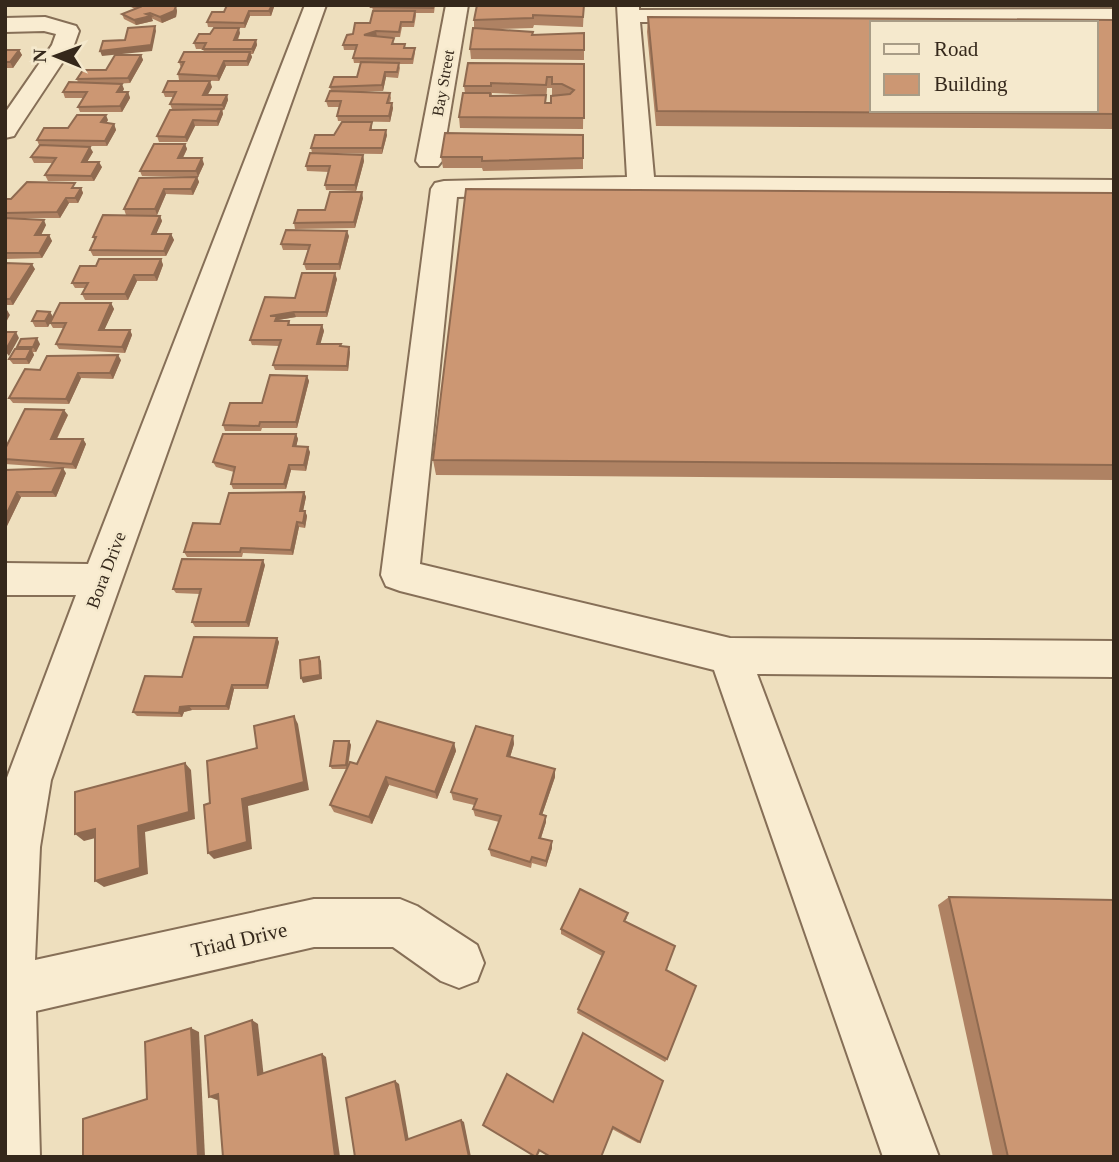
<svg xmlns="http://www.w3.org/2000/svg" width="1119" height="1162" font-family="'Times New Roman',serif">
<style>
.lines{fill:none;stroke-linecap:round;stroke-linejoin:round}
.minor-casing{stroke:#866f57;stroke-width:4}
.minor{fill:#f9ecd1;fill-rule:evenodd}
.wall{fill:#af8263;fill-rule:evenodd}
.shaded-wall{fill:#8f6a50}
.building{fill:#cc9773;stroke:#8f6a50;stroke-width:2;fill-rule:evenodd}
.labels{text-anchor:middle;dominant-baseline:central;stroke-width:5;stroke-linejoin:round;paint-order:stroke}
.far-street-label{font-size:16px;fill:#35281b;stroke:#f5e9cd}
.street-label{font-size:18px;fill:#35281b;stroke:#f5e9cd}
.near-street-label{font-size:21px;fill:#35281b;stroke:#f5e9cd}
</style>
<rect width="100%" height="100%" fill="#eedfbe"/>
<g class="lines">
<g class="minor-casing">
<g id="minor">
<polygon points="305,5 326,5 51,780 40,847 35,960 314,899 400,899 417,906 477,945 484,963 477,981 459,988 441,981 393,947 314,947 36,1011 40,1157 5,1157 5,783 76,595 5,595 5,563 88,564"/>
<polygon points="446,5 468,5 442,161 438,166 420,166 416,161"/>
<polygon points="617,5 639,5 639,10 1114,9 1114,21 640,22 654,177 1114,180 1114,196 641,193 457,197 420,564 730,638 1114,641 1114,677 757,674 939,1157 883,1157 714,670 400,591 386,586 381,575 431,189 435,183 444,181 627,177"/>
<polygon points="45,17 76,26 79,31 74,45 17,131 14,136 5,138 5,113 52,45 56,34 44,31 5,32 5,18"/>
</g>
</g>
<use href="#minor" class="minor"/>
</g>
<g class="wall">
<polygon points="8,5 27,5 26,7 9,7"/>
<polygon points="127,5 175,5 177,11 176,17 162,23 151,18 153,21 136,25 124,19 122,14 135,9"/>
<polygon points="227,5 274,5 274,7 271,16 250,16 245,28 208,27 207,22 224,12"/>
<polygon points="372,5 435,5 434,13 416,13 416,16 414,27 402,27 400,37 381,37 406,48 415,48 415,53 413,64 399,64 400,68 398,78 386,77 383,91 360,91 390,93 391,98 390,103 393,108 390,122 338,121 337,116 340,107 328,107 326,101 331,91 330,87 357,77 361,63 354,63 353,58 355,50 344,50 343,45 353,34 370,23 373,12"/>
<polygon points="584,5 583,27 534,25 533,28 498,29 532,35 584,50 584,60 471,59 470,49 474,28 474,20"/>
<polygon points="648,17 1114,20 1114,129 656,126 647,32"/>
<polygon points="240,33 238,40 256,40 257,45 253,54 251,54 252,57 248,66 226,66 219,81 179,80 178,74 181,68 179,62 204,52 203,49 196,49 194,43"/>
<polygon points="5,50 19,50 22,55 13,68 5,68"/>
<polygon points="141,55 143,60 130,83 114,84 124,89 122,92 128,92 130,98 122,112 80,112 78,107 84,98 65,98 63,92 78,83 77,79 106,70"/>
<path d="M584 64 583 129 460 128 459 117 465 93 464 86ZM547 88H552V95H560L551 103H546ZM492 93 534 95 492 96Z"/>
<polygon points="212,87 207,95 227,95 228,100 224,110 222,110 223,114 218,126 195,126 187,142 159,142 157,136 191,110 172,109 170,104 173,97 165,97 163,92"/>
<polygon points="108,120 106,123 114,124 116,130 107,146 63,146 93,152 87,162 102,167 94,181 48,181 45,175 52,163 34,163 31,157 39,145 37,140 68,128"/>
<polygon points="372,122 372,130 387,135 382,154 312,153 311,148 334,135"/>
<polygon points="583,135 583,169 483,171 482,168 443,168 441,157"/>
<polygon points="185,144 187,149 183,158 204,164 198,177 142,176 140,171"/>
<polygon points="363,155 364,161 356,191 326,190 325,185 329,172 307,171 306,166"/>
<polygon points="197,177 199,182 193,195 166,194 157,215 126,215 124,209 139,178"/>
<polygon points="77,188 81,188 83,193 78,203 69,203 60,218 8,218 46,225 41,235 49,235 52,241 42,258 5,259 5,199 11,199"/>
<polygon points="1114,193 1114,480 436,475 433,460"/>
<polygon points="363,198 355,228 295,229 294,223 325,210"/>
<polygon points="160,216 162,221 156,234 171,234 174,240 166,256 93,256 90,250 95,241 93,237"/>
<polygon points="349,236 340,270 306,270 304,264 308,250 283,250 281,244"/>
<polygon points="161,259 163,265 157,281 137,281 128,300 85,300 82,294 85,288 75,288 72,283 96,266"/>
<polygon points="5,263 35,269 13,305 5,305"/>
<polygon points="337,279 327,317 296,317 278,320 278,321 289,321 290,325 322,325 324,331 320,344 342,346 350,352 348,371 275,370 273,365 279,346 252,345 250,340 295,298"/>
<polygon points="111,303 114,309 104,330 130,330 132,335 125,353 59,349 56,344 64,328 53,328 50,323 48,327 35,327 32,321 50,312 53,317"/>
<polygon points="40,344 36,352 33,352 34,355 29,364 13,364 9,359 19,349 17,347"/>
<polygon points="121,360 113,379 81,378 69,404 13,403 9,398 40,370"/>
<polygon points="307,376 309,381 297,428 262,428 261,431 225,431 223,425"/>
<polygon points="68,415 57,439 83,439 86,444 76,469 5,464 5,449"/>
<polygon points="296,434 298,439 296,446 310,452 306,471 291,470 286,489 233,489 231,484 234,472 216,467 213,462"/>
<polygon points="5,470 66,473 56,497 21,497 6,528 5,528"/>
<polygon points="304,492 306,497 303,511 305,511 307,516 305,528 299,527 293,555 243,553 242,557 187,557 184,552 220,524"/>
<polygon points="265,565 249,627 195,627 192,622 200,594 176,593 173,589"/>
<polygon points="277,638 279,642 268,689 234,689 229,710 192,710 184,712 182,717 137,716 133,712 182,677"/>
<polygon points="513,736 514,744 510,757 555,769 555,777 542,815 546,816 546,822 541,838 552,841 552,848 546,867 532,863 531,868 491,856 489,849 499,822 475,816 473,809 474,805 453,800 451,792"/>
<polygon points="349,741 351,745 348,768 357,764 454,743 456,751 437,799 389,785 372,824 334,812 330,805 347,769 332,769 330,766"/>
<polygon points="949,897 1114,1157 993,1157 938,905"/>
<polygon points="627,918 625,921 666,970 667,1059 665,1062 577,1013 578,1009 602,956 561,934 561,929"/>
<polygon points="583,1033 640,1142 638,1143 612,1129 601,1157 549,1157 540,1151 537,1157 535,1157 485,1126 483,1125 553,1102"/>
</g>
<g class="shaded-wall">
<polygon points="272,5 274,5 274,7 271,16 269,11"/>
<polygon points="176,6 177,11 176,17 162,23 160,17"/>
<polygon points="249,11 250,16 245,28 244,23"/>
<polygon points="150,13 153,21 136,25 134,20"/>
<polygon points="155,26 156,31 152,51 102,56 100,51"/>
<polygon points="239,28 240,33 235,45 234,40"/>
<polygon points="376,31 377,37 364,35"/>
<polygon points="256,40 257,45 253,54 252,49"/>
<polygon points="19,50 22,55 13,68 10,62"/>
<polygon points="250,52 252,57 248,66 247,61"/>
<polygon points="141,55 143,60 130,83 128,78"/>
<polygon points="224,61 226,66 219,81 217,76"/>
<polygon points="385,72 386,77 383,91 382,85"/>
<polygon points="210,81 212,87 205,100 203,95"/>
<polygon points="122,84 124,89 119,98 117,92"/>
<polygon points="128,92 130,98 122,112 120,106"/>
<polygon points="227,95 228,100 224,110 222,105"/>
<polygon points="392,103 393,108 390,122 389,116"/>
<polygon points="222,109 223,114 218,126 217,121"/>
<polygon points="106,115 108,120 104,127 101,122"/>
<polygon points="193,120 195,126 187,142 185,137"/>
<polygon points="114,124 116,130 107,146 105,141"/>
<polygon points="386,130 387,135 382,154 382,148"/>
<polygon points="185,144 187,149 180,163 178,158"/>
<polygon points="90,147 93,152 84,167 82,162"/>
<polygon points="363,155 364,161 356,191 355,185"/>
<polygon points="202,158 204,164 198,177 196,171"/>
<polygon points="99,162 102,167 94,181 91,176"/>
<polygon points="197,177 199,182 193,195 191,189"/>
<polygon points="81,188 83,193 78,203 75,198"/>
<polygon points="164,189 166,194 157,215 155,209"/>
<polygon points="362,192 363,198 355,228 354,222"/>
<polygon points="66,198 69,203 60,218 57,212"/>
<polygon points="160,216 162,221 154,239 152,234"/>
<polygon points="44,220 46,225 38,241 35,235"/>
<polygon points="347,231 349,236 340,270 339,264"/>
<polygon points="171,234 174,240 166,256 164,251"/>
<polygon points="49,235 52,241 42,258 39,253"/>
<polygon points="161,259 163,265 157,281 154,275"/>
<polygon points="32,264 35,269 13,305 10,299"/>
<polygon points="335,273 337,279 327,317 326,312"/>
<polygon points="134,275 137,281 128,300 125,294"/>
<polygon points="111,303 114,309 102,335 99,330"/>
<polygon points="7,310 10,315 5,324 5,313"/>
<polygon points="50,312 53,317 48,327 45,321"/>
<polygon points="294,312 296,317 278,320 277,327 270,316"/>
<polygon points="322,325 324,331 319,349 317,344"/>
<polygon points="130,330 132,335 125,353 122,347"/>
<polygon points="16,332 19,338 9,356 5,351"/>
<polygon points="37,338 40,344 36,352 33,347"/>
<polygon points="349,347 350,352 348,371 347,366"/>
<polygon points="31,349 34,355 29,364 26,359"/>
<polygon points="118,355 121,360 113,379 110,373"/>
<polygon points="78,373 81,378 69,404 66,399"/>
<polygon points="307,376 309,381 297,428 296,422"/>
<polygon points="64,410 68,415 54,444 51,439"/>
<polygon points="296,434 298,439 295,452 293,446"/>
<polygon points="83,439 86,444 76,469 72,464"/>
<polygon points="308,447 310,452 306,471 304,465"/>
<polygon points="289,465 291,470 286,489 284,484"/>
<polygon points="63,468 66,473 56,497 52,492"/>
<polygon points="17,492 21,497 6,528 5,527 5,517"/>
<polygon points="304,492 306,497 302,516 300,511"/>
<polygon points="305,511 307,516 305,528 303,523"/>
<polygon points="297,522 299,527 293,555 291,550"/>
<polygon points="263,560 265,565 249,627 246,622"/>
<polygon points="277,638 279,642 268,689 266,685"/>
<polygon points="319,657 321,661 322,679 303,683 301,678"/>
<polygon points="232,685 234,689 229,710 226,706"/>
<polygon points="189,706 192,710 184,712 182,717 179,713 180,707"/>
<polygon points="294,716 298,724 309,790 248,806 252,849 214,859 208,853"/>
<polygon points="513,736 514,744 508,764 507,756"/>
<polygon points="349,741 351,745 347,769 346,765"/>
<polygon points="454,743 456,751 437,799 435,792"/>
<polygon points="185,763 191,770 195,819 145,832 148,874 104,887 95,881"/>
<polygon points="555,769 555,777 540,821 540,814"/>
<polygon points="386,777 389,785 372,824 369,817"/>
<polygon points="546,816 546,822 539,844 539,838"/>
<polygon points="95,829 103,836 84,841 75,834"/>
<polygon points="552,841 552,848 546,867 546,861"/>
<polygon points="252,1020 258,1024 264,1078 258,1075"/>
<polygon points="191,1028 199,1032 205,1157 198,1157"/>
<polygon points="322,1054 326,1057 340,1157 333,1157"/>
<polygon points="395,1081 399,1084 409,1141 406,1140"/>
<polygon points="218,1094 225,1097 217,1100 209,1097"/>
<polygon points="461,1120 464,1122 471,1157 469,1157"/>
</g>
<g class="building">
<polygon points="137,5 175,5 176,6 174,11 160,17 150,13 146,14 151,16 134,20 122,14 140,7"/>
<polygon points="227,5 272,5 269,11 249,11 244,23 207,22 212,12 224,12"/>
<polygon points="372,5 434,5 433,8 371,7"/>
<polygon points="477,5 584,5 583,17 533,15 533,18 474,20"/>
<polygon points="373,11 415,11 413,22 401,22 399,32 376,31 364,35 394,38 392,44 405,44 404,48 415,48 412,59 353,58 357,45 343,45 347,35 353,34 355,23 370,23"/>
<path d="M648 17 1114 20V114L657 111ZM872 23H1096V110H872Z"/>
<polygon points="155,26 151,45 100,51 103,41 125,40 128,28"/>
<polygon points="214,28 239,28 234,40 256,40 252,49 203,49 206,43 194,43 199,34 210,34"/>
<polygon points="473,28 533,32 532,35 584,33 584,50 470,49"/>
<polygon points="5,50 19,50 10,62 5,62"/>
<polygon points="184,52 250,52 247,61 224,61 217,76 178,74 184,62 179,62"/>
<polygon points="115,55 141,55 128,78 77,79 83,70 106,70"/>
<polygon points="361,62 399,63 397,72 385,72 382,85 330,87 334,77 357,77"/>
<polygon points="468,63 584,64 584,118 459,117 463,93 490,93 490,96 546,95 545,103 551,103 551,96 570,94 574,90 562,84 552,84 552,77 547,77 546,85 491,83 491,86 464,86"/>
<polygon points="168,81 210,81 203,95 227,95 222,105 170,104 176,92 163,92"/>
<polygon points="69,82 122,84 117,92 128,92 120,106 78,107 87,92 63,92"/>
<polygon points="330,91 390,93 387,103 392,103 389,116 337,116 341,101 326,101"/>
<polygon points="222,109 217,121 193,120 185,137 157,136 170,110"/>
<polygon points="77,115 106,115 101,122 114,124 105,141 37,140 44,128 68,128"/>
<polygon points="342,122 372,122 370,130 386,130 382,148 311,148 315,135 334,135"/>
<polygon points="445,133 583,135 583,158 482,161 482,157 441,157"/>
<polygon points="154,144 185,144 178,158 202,158 196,171 140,171"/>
<polygon points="40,145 90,147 82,162 99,162 91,176 45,175 56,158 31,157"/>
<polygon points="310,153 363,155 355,185 325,185 330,166 306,166"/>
<polygon points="197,177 191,189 164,189 155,209 124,209 139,178"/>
<polygon points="27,182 75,183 72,188 81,188 75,198 66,198 57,212 5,213 5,199 11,199"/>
<polygon points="466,189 1114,193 1114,465 433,460"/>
<polygon points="330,192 362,192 354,222 294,223 298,210 325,210"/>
<polygon points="103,215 160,216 152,234 171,234 164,251 90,250 96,237 93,237"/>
<polygon points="5,218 44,220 35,235 49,235 39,253 5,253"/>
<polygon points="286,230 347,231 339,264 304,264 310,245 281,244"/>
<polygon points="99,259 161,259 154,275 134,275 125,294 82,294 88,283 72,283 80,266 96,266"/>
<polygon points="5,263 32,264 10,299 5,299"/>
<polygon points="302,273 335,273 326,312 294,312 270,316 277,316 275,321 289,321 288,325 322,325 317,344 341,344 340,346 349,347 347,366 273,365 281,340 250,340 265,297 295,298"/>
<polygon points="60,303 111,303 99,330 130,330 122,347 56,344 66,323 50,323"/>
<polygon points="37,311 50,312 45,321 32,321"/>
<polygon points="5,332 16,332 5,351"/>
<polygon points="37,338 33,347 17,347 21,339"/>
<polygon points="15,349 31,349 26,359 9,359"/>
<polygon points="118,355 110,373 78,373 66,399 9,398 25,369 40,370 47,356"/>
<polygon points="270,375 307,376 296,422 260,422 259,426 223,425 230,403 262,403"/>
<polygon points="25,409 64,410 51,439 83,439 72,464 5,459 5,449"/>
<polygon points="223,434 296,434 293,446 308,447 304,465 289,465 284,484 231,484 235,467 213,462"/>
<polygon points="63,468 52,492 17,492 5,517 5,470"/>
<polygon points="304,492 300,511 305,511 303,523 297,522 291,550 241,548 240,552 184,552 193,523 220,524 229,493"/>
<polygon points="182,559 263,560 246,622 192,622 201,589 173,589"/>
<polygon points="194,637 277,638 266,685 232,685 226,706 189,706 180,707 179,713 133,712 145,676 182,677"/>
<polygon points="319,657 320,675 301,678 300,660"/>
<polygon points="294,716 304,782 242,799 247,842 208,853 204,805 210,803 207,761 257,748 254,726"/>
<polygon points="377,721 454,743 435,792 386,777 369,817 330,805 350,762 357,764"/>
<polygon points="476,726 513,736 507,756 555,769 540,814 546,816 539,838 552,841 546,861 532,857 530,862 489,849 501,816 473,809 477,799 451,792"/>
<polygon points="334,741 349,741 346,765 330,766"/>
<polygon points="185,763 189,812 138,826 140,868 95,881 95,829 75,834 75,792"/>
<polygon points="580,889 628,913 624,921 675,946 666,970 696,986 667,1059 578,1009 604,952 561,929"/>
<polygon points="949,897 1114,900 1114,1157 1008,1157"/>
<polygon points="252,1020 258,1075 322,1054 335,1156 333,1157 223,1157 218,1094 209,1097 205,1036"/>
<polygon points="191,1028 198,1157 83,1157 83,1119 147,1099 145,1042"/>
<polygon points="583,1033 663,1081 640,1142 613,1127 601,1157 551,1157 539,1150 536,1157 483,1125 507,1074 553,1102"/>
<polygon points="395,1081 406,1140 461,1120 469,1157 355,1157 346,1098"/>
</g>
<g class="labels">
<g class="far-street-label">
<text transform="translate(443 83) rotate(-80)">Bay Street</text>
</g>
<g class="street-label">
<text transform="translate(106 570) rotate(-69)">Bora Drive</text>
</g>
<g class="near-street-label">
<text transform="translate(239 940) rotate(-13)">Triad Drive</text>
</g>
</g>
<rect width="1119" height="1162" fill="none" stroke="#35281b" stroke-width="14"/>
<rect x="870" y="21" width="228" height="91" fill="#f5e9cd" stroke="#a89c86" stroke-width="2"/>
<rect x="884" y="44" width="35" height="10" fill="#f9ecd1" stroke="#a89c86" stroke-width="2"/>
<text x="934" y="56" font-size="21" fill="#35281b">Road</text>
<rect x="884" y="74" width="35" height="21" fill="#cc9773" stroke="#a89c86" stroke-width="2"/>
<text x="934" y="91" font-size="21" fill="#35281b">Building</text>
<g transform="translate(56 56) rotate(271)" stroke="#f5e9cd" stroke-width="5" paint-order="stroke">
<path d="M0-5L12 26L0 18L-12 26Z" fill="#35281b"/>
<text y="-10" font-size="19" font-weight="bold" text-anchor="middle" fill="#35281b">N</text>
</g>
</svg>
